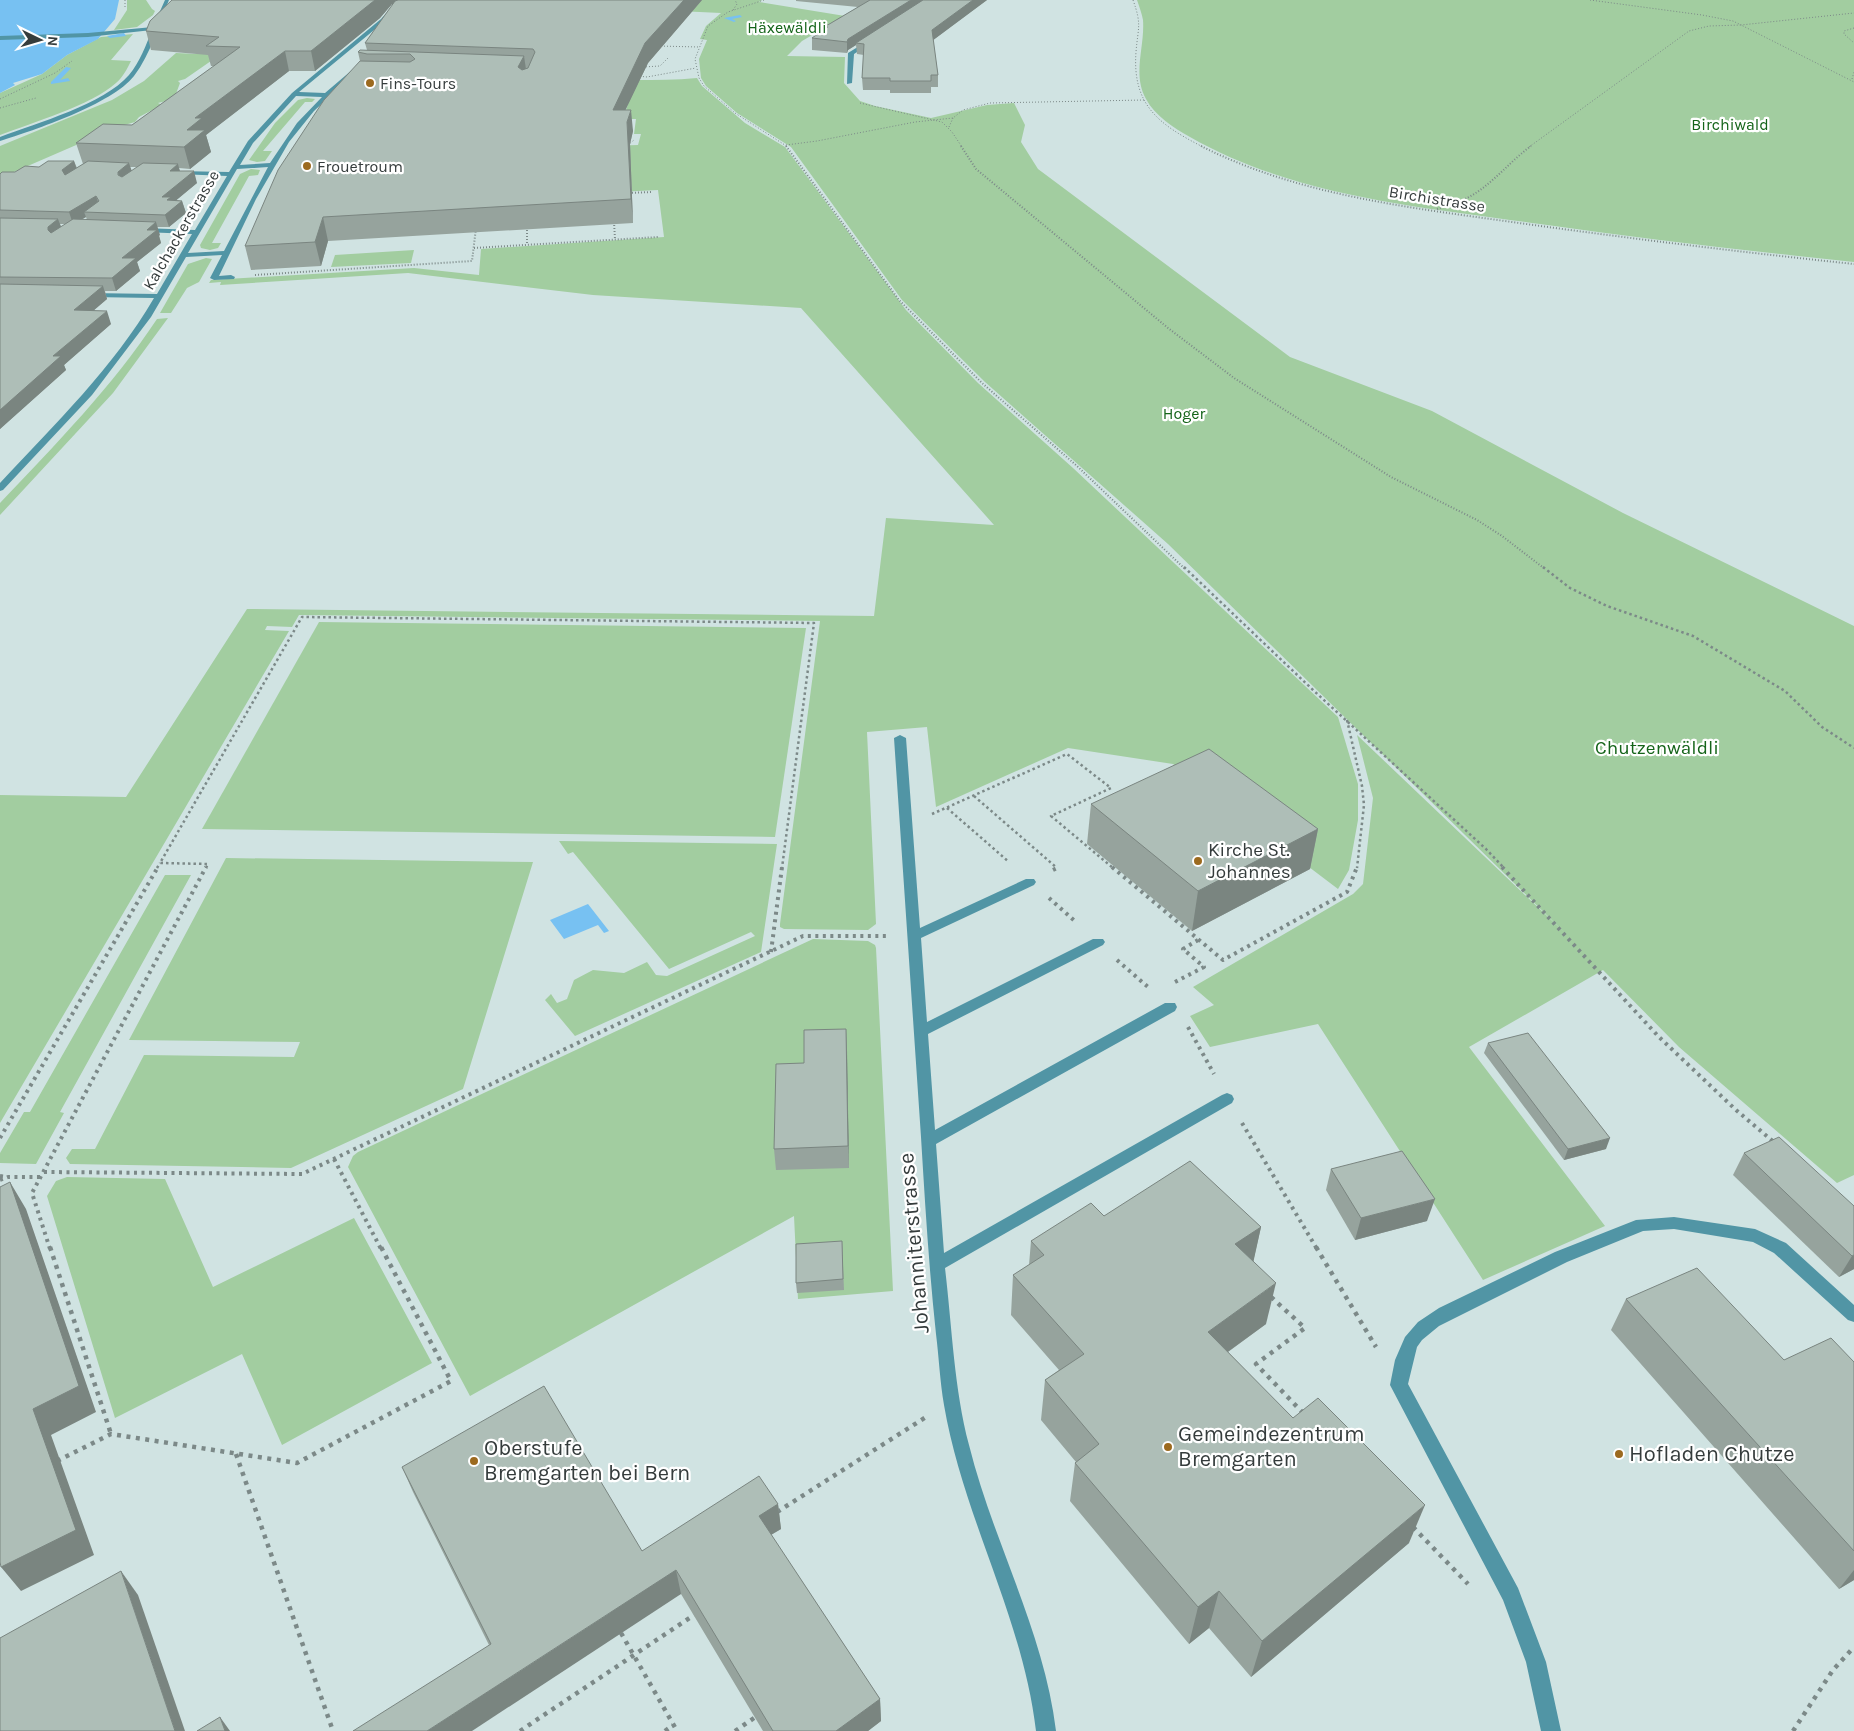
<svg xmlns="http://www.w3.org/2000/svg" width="1854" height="1731" font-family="Karla,sans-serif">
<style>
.green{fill:#a2cda0}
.water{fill:#77c1f2}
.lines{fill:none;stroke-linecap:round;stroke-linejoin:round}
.stream{fill:#77c1f2;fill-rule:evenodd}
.path-far4{stroke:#7c8988;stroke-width:1;stroke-dasharray:1 2;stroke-linecap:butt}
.path-far3{stroke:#7c8988;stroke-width:2;stroke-dasharray:1 2;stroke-linecap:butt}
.path-far2{stroke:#7c8988;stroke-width:2.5;stroke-dasharray:2.5 3;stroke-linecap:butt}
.path-far1{stroke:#7c8988;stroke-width:4;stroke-dasharray:3 4.5;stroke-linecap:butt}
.path{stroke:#7c8988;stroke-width:4.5;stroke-dasharray:4 5.5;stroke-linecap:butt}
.minor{fill:#5195a5;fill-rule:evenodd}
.wall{fill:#96a39d;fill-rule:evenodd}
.shaded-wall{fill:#7a8580}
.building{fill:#aebeb7;stroke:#7a8580}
.poi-dot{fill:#9c6a1f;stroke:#fff;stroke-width:2}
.labels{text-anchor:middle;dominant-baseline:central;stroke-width:4.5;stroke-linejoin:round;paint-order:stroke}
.far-park-label{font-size:16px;fill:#146419;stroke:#fff}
.far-poi-label{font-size:16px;fill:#353c3c;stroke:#fff;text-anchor:start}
.far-street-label{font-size:16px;fill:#353c3c;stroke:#fff}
.park-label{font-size:19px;fill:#146419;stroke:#fff}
.poi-label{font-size:19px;fill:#353c3c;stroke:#fff;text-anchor:start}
.near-street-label{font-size:22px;fill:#353c3c;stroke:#fff}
.near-poi-label{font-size:22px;fill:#353c3c;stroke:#fff;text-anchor:start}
</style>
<rect width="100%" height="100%" fill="#d0e3e2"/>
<g class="green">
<polygon points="127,0 146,0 152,9 155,11 153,15 137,27 114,30 127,10"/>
<polygon points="662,0 762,0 759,2 845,16 802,41 787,56 845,57 844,83 860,101 875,106 931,118 987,105 1014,103 1025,125 1021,142 1038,169 1290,357 1432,411 1623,513 1854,626 1854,1175 1837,1183 1679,1047 1603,970 1469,1047 1605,1226 1483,1280 1318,1024 1210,1047 1190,1016 1214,1005 1193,987 1353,894 1363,884 1373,798 1357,735 1565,933 1168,544 985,382 902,300 791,147 737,113 706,86 701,78 699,59 707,40 700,39 706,26 721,13 678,11"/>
<path d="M1137 0H1854V262C1749 251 1644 239 1540 224 1423 207 1295 197 1190 137 1174 128 1155 116 1146 99 1132 74 1145 47 1143 20 1142 14 1139 6 1137 0Z"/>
<path d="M133 34 111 60 131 61C127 69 123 77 116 83 92 105 31 123 0 135V93L42 74 67 55 101 37Z"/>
<polygon points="234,45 185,79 178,81 180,83 174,99 158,103 162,105 139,117 135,122 100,132 97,136 0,178 0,146 112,100 144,81 176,53 197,54 216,46"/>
<path d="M697 78 702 86 745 123 785 147 906 310 978 383 1073 468 1338 717 1358 784V820L1349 870 1338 889 1173 764 1068 748 936 807 927 727 867 732 876 924 868 930 784 929 780 927V924L820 621 299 615 292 627 267 626 265 630 289 631 0 1123V795L126 797 247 609 874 616 886 518 994 525 801 308 593 295 408 273 220 285 221 282 209 283 211 280 414 268 479 275 481 249 664 237 658 190 618 192 543 148 638 145 641 134H634L636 119H623L636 80C656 80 676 80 697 78Z"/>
<polygon points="307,98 315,99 312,102 305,102 263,151 272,151 265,161 257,162 249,160 275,123 298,100"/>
<polygon points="251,169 260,170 258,175 249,176 212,243 221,243 218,248 210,250 201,248 200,245 240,174"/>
<polygon points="414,250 411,263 331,267 335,255"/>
<polygon points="206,258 212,259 199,282 187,288 171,313 160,313 188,264"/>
<path d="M168 318 113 393 0 515V503C56 444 112 387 157 319Z"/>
<polygon points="319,622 806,628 775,837 202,829"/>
<polygon points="559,841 777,844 761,952 575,1036 545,1000 551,994 557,1003 567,999 574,980 593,970 624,973 647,962 656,975 667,976 755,936 751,932 669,969 573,852 568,854"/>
<polygon points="226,858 533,862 463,1089 291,1168 70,1164 66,1158 72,1149 95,1149 144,1055 294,1057 300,1042 129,1040"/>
<polygon points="165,875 191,875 60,1112 64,1113 36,1164 0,1163 0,1153 24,1112 30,1112"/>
<polygon points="813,939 868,941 875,945 876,948 893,1291 798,1299 794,1216 470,1396 348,1167 353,1156 358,1152"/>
<polygon points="67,1177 165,1179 213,1287 354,1218 432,1363 282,1445 242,1354 115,1418 47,1196 56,1181"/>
</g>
<g class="water">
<polygon points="0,0 119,0 115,19 98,39 67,55 42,74 13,83 15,85 0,93"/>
<polygon points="588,904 609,931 604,933 598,925 564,939 550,920"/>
</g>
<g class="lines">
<g class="stream">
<polygon points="740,15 742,17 732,19 736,21 734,22 724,18"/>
<polygon points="124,33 126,36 110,38 107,36"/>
<polygon points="66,67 71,68 60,80 68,78 70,81 51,84 51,82"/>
</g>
<g class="path-far4">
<polyline points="125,0 125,9"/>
<polyline points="764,0 728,12 708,26 695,59 699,78 704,86 735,113 788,147"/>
<path d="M1133 0C1142 25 1138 27 1136 52 1132 106 1160 125 1203 147"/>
<polyline points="1590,0 1702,15 1733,21 1741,25 1854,13"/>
<polyline points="733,10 737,4 735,0"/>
<polyline points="1854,28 1844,31 1844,34 1854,43"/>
<polyline points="658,46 699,47"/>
<polyline points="643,67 660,66 668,58"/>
<polyline points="637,76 647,77 696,68"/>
<polyline points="1852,79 1854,72"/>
<polyline points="0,99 55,73 72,61"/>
<polyline points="860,103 942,122 952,132 962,147"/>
<polyline points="0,108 36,98"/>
<polyline points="949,127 953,118"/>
<polyline points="628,145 634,140"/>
<polyline points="786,145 817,141 915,122 953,118 963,110 990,103 1144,100"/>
<polyline points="1529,147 1689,31 1709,26 1741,25 1854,82"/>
</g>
<g class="path-far3">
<polyline points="786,146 899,300 982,383 1077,466 1185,569"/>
<polyline points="961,146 976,169 1168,328 1234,378 1391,477 1477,520 1502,536 1545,569"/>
<path d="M1201 146C1298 195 1406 207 1512 222 1626 238 1740 252 1854 264"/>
<polyline points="629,193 651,192"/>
<path d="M1437 209C1447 206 1458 203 1467 198 1491 186 1509 162 1531 146"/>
<polyline points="614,222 615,239"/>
<polyline points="527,227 527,245"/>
<polyline points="474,248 658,237"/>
<polyline points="255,275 472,261 476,228"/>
</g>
<g class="path-far2">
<polyline points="1184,567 1313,690 1486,849 1504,868"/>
<polyline points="1543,567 1570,588 1607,606 1693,636 1785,691 1822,727 1854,748"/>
<polyline points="1347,720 1362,786 1364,805 1357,868"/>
<polyline points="974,796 1057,868"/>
<polyline points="947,808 1009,862"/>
<polyline points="932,814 1067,754 1111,788 1051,816 1113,868"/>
<polyline points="157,868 160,863"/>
<polyline points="206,868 208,864 160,863 302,617 814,623 782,868"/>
</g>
<g class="path-far1">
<polyline points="1112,867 1223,960 1347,892 1357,867"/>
<polyline points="1502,867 1659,1037 1736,1110 1775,1143"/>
<polyline points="1053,870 1057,868 1056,867"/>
<polyline points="1049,898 1076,922"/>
<polyline points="771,952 782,867"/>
<polyline points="1117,960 1148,987"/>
<polyline points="1175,982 1204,967 1183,949 1198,940"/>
<polyline points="1188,1027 1214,1074"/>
<polyline points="1242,1123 1317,1249"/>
<polyline points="0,1138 158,867"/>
<polyline points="334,1159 381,1249"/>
<polyline points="44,1172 302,1174 803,936 887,936"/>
<polyline points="0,1176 7,1177"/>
<polyline points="0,1180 8,1177 40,1177"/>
<polyline points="50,1249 32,1193 206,867"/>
</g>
<g class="path">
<polyline points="50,1247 111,1434"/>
<polyline points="1316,1247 1376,1347"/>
<polyline points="1271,1297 1305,1328 1256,1364 1303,1413"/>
<polyline points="236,1454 333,1731"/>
<polyline points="57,1461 111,1434 297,1463 451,1381 381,1247"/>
<polyline points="777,1512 926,1417"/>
<polyline points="1413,1527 1468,1584"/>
<polyline points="621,1633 677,1731"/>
<polyline points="520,1731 694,1615"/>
<polyline points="665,1731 673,1725"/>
<polyline points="735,1731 754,1718"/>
<polyline points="1793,1731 1833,1670 1854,1647"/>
</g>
<g class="minor">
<path d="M165 0H169C158 25 151 54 134 76 112 104 35 130 0 141V137C37 123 104 104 129 75 140 62 146 45 152 30L88 37 0 40V36L88 33 153 27Z"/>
<path d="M398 0H403L385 21 299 92 325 93 352 70 357 71 314 111 289 142 256 199 219 276 231 275 235 277 234 279 214 280 210 278 222 255 186 257 151 317 92 395 3 490 0 491V483C55 424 113 368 154 298L91 297 87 295 88 293 157 294 192 234 143 232 140 230 143 228 195 230 227 176 178 174 176 173V171L229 172 248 141 292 93 381 19ZM296 96 322 97 297 123 270 163 240 165 253 143ZM268 167 224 251 188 253 237 169Z"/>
<polygon points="869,40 874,41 854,54 852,83 847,84 848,53"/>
<path d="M900 735 906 738 920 928 1026 879H1034L1036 882 1034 885 921 938 927 1022 1093 939H1103L1105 942 1103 945 928 1034 935 1130 1165 1003H1175L1177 1007 1175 1011 936 1144 944 1253 1222 1095 1227 1093 1232 1095 1234 1099 1232 1103 945 1268C952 1327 954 1388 969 1445 993 1542 1044 1631 1056 1731H1036C1023 1618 963 1517 944 1405 940 1382 939 1358 936 1334 929 1269 925 1203 921 1137 912 1004 903 871 894 738Z"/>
<polygon points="1674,1217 1755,1229 1786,1243 1854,1305 1854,1322 1848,1320 1774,1253 1753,1242 1674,1229 1643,1231 1567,1262 1439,1326 1422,1340 1417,1347 1408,1384 1518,1588 1546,1662 1561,1731 1541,1731 1526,1662 1503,1600 1390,1385 1395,1360 1405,1337 1418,1322 1439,1308 1555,1252 1636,1220"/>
</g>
</g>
<g class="wall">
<path d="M172 0H702L648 63 625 110 633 131 630 144 633 223 328 241 321 266 251 270 245 246 360 61 358 52 367 50 365 43 392 6V4L380 18 315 71H289L206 135 211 152 190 169 179 168 180 171 197 183 176 200 182 201 186 213 169 227H157L161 243 137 262 140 271 116 291H105L107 299 94 310 111 324 64 365 66 370 0 429V174L15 172 74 161 77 168 83 164 76 143 132 125 214 66H211L208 55 151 50 146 31ZM130 167H137L132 171ZM86 217 87 220H81ZM60 224H66L61 227Z"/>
<polygon points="796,0 987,0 933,40 938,75 938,87 931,87 931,93 890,93 890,90 863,90 862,78 864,55 857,54 856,45 848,50 847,53 812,50 812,38 826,28 826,26 858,7 796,1"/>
<polygon points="1091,804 1318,829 1310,869 1192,931 1087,844"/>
<polygon points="846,1029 849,1168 776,1170 774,1149 804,1063"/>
<polygon points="1488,1043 1606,1149 1564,1160 1484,1053"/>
<polygon points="1744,1153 1854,1206 1854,1269 1839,1277 1733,1175"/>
<polygon points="1331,1169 1427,1221 1355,1240 1326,1190"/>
<polygon points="1104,1216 1261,1227 1253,1262 1266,1324 1228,1352 1409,1543 1251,1677 1209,1628 1189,1644 1070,1501 1075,1463 1076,1462 1041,1420 1045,1380 1059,1370 1011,1315 1013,1275 1029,1265 1031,1241"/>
<polygon points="842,1241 844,1290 797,1293 796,1283"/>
<polygon points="1626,1299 1784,1360 1854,1362 1854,1580 1839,1589 1611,1330"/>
<polygon points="402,1467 642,1551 778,1504 781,1529 771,1535 880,1699 881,1721 868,1731 763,1731 681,1594 489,1645 413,1492"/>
</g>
<g class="shaded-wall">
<polygon points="375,0 447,0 393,14 392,4 380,18 315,71 311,51"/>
<polygon points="684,0 702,0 648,63 615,132 613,110 645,43"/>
<polygon points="911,0 928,0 856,43 856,45 848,50 847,53 847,42 848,39"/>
<polygon points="973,0 987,0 932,41 932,30"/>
<polygon points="285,51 289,71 206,135 211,152 190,169 184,147 187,130 195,118"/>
<polygon points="524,56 527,76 518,67"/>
<polygon points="631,110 633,131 630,144 633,223 631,199 627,122"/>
<polygon points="74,161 78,173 66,182 62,170"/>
<polygon points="129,163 133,175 122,187 118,172"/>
<polygon points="178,164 181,176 170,171"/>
<polygon points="194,171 197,183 173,203 182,201 186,213 169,227 165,215 162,197"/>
<polygon points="96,196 100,208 84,212 86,217 73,224 69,212"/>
<polygon points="323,217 328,241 321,266 315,242"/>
<polygon points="58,219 63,232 52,243 48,230 48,227"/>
<polygon points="156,222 160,235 159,236 161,243 137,262 140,271 116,291 112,278 122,258 147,230"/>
<polygon points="103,286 107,299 79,323 74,310"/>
<polygon points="107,311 111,324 64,365 66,370 0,429 0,410 53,356"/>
<polygon points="1318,829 1310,869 1192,931 1198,891"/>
<polygon points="846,1029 847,1050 849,1168 848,1146"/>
<polygon points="1610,1138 1606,1149 1564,1160 1568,1149"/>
<polygon points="10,1182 26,1209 96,1412 51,1435 94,1555 21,1591 1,1567 33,1409"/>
<polygon points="1435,1199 1427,1221 1355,1240 1361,1218"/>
<polygon points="1261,1227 1252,1268 1235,1244"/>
<polygon points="1854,1255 1854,1269 1839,1277 1852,1256"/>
<polygon points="1276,1283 1266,1324 1200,1372 1208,1332"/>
<polygon points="778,1504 781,1529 762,1540 759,1516"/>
<polygon points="1425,1505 1409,1543 1251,1677 1262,1641"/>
<polygon points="676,1570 681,1594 472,1731 427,1731"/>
<polygon points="1854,1570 1854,1580 1839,1589"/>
<polygon points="121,1571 138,1595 185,1731 175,1731"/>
<polygon points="1219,1591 1209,1628 1189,1644 1198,1607"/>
<polygon points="880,1699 881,1721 868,1731 836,1731"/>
<polygon points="220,1717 230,1731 225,1731"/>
</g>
<g class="building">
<polygon points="172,0 375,0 311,51 285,51 195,118 202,118 187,130 205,130 184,147 76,143 103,124 132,125 240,47 206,46 219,37 146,31 150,21"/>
<polygon points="398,0 684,0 645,43 613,110 631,110 627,122 631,199 323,217 315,242 245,246 278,170 324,100 360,61 410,62 415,59 410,54 367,54 358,52 360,50 524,56 518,67 522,70 528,68 535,52 533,49 365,43 395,1"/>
<polygon points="870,0 911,0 848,39 847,42 812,38 828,27 826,26"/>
<polygon points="923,0 973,0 932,30 938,75 931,75 931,81 890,81 890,78 862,78 864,44 856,43"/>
<polygon points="48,161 74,161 62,170 65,175 88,161 129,163 118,172 118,175 122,177 143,163 178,164 170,171 194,171 162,197 171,197 167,200 182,201 165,215 84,212 99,201 96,196 69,212 0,210 0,174 2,172 15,172 25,166 39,167"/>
<polygon points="0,218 58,219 48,227 48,230 51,233 73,219 156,222 147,230 157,230 122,258 136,258 112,278 0,277"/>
<polygon points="0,284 103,286 74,310 107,311 53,356 61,356 0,410"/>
<polygon points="1209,749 1318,829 1198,891 1091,804"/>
<polygon points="846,1029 848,1146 774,1149 776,1064 804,1063 804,1030"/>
<polygon points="1528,1033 1610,1138 1568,1149 1488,1043"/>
<polygon points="1779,1137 1854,1206 1854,1255 1852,1256 1744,1153"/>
<polygon points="1402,1151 1435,1199 1361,1218 1331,1169"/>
<polygon points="1190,1161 1261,1227 1235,1244 1276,1283 1208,1332 1293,1418 1318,1398 1425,1505 1262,1641 1219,1591 1198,1607 1075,1463 1099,1444 1045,1380 1084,1354 1013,1275 1044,1255 1031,1241 1091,1203 1104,1216"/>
<polygon points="10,1182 79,1386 33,1409 76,1530 1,1567 0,1562 0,1187"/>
<polygon points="842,1241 843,1279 796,1283 796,1244"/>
<polygon points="1697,1268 1784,1360 1831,1338 1854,1362 1854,1551 1626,1299"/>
<polygon points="544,1386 642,1551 759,1476 778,1504 759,1516 880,1699 836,1731 773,1731 676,1570 427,1731 353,1731 491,1644 402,1467"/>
<polygon points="121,1571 175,1731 0,1731 0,1638"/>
<polygon points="220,1717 225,1731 197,1731"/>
</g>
<g class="poi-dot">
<circle cx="370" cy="83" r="5"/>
<circle cx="307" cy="166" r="5"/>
<circle cx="1198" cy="861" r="5"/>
<circle cx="1168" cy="1447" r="5"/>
<circle cx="1619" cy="1454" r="5"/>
<circle cx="474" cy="1461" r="5"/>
</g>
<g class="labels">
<g class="far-park-label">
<text x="787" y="27">Häxewäldli</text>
<text x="1730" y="124">Birchiwald</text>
<text x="1184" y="413">Hoger</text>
</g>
<g class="far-poi-label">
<text x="380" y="83">Fins-Tours</text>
<text x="317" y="166">Frouetroum</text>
</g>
<g class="far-street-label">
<text transform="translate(1437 199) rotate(9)">Birchistrasse</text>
<text transform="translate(181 230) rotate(-60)">Kalchackerstrasse</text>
</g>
<g class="park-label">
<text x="1657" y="748">Chutzenwäldli</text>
</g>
<g class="poi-label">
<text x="1208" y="850">Kirche St.<tspan x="1208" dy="22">Johannes</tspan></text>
</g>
<g class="near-street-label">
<text transform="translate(914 1243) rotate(-95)">Johanniterstrasse</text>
</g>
<g class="near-poi-label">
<text x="1178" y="1434">Gemeindezentrum<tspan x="1178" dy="25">Bremgarten</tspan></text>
<text x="484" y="1448">Oberstufe<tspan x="484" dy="25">Bremgarten bei Bern</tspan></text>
<text x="1629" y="1454">Hofladen Chutze</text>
</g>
</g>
<g transform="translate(40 40) rotate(95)" stroke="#ffffff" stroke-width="4" paint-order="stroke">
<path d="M0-4L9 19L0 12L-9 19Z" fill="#353c3c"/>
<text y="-8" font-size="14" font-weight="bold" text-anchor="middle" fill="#353c3c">N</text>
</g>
</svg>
